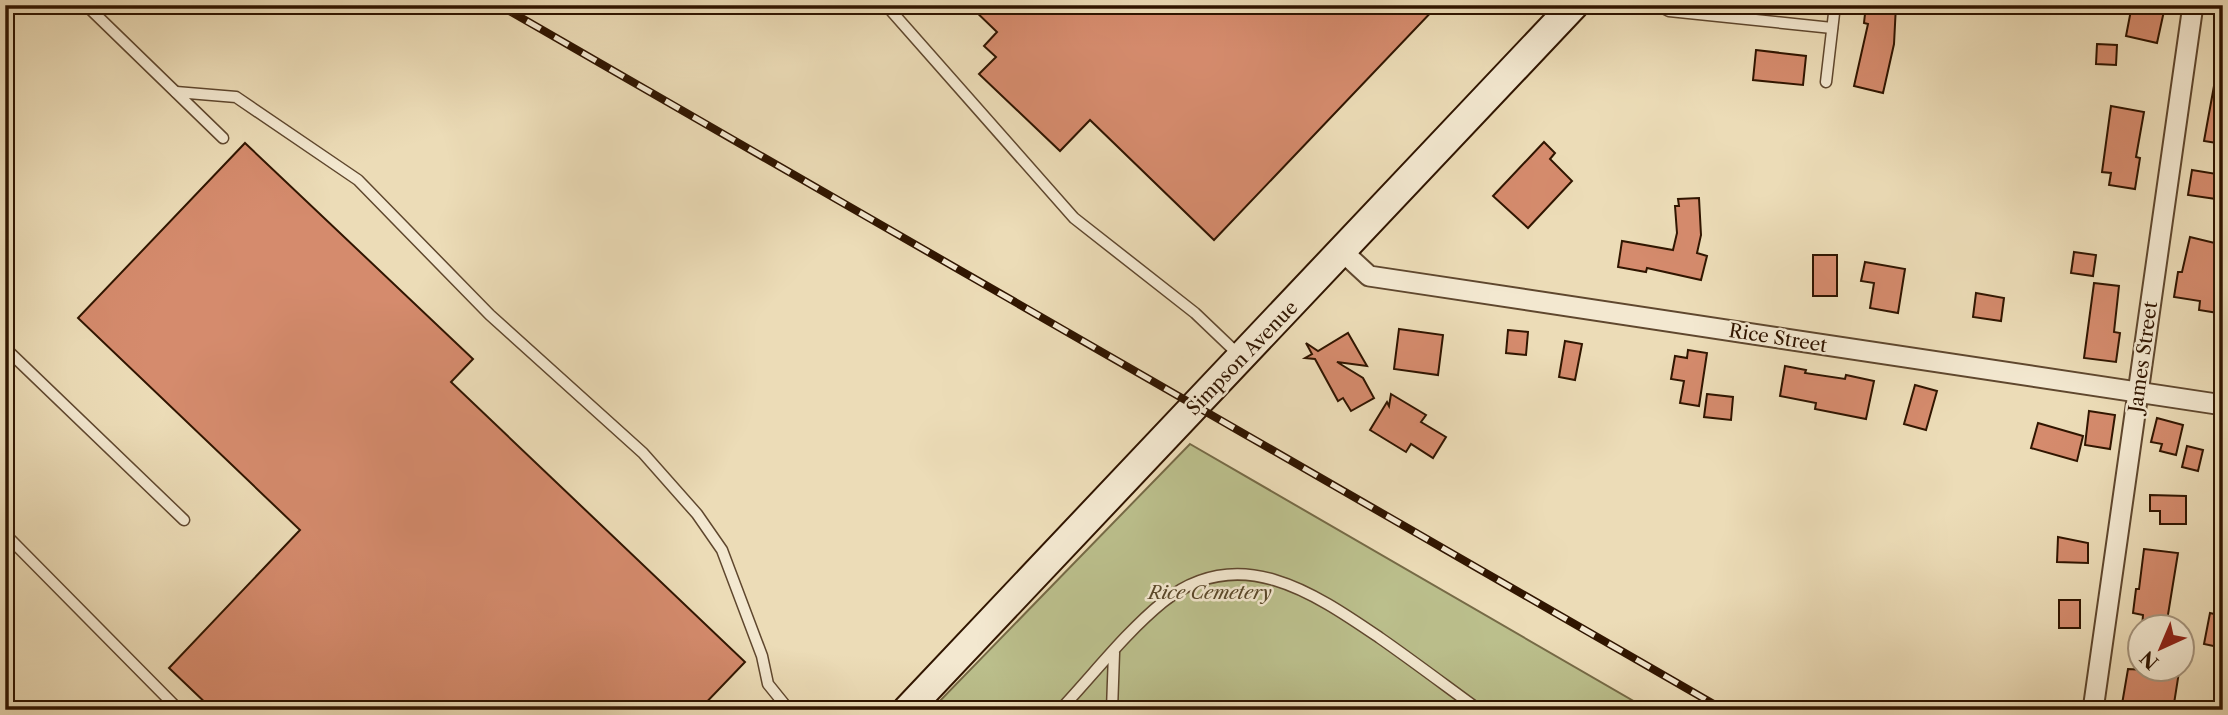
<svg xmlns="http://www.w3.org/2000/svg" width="2228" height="715" font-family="'Libre Caslon Text',serif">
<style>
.green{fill:#bbbf8c;stroke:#766a46;stroke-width:2}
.building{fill:#d58b6d;stroke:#301500;stroke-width:2}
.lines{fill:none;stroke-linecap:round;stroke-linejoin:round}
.lane-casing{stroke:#5f472e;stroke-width:13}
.street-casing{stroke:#5f472e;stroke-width:23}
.secondary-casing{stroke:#301500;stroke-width:32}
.lane{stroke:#f3e8d0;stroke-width:10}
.street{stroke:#f3e8d0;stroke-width:19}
.secondary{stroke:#f3e8d0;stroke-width:28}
.rail-casing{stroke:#301500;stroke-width:8}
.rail{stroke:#f3e8d0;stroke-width:5;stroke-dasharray:16;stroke-linecap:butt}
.labels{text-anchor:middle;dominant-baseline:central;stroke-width:5;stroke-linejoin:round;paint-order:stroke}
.street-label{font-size:19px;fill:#301500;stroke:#f3e8d0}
.park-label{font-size:19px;font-style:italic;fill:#5a482a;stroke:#f3e8d0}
</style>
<rect width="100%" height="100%" fill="#ecdcb7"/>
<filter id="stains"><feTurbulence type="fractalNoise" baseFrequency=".00286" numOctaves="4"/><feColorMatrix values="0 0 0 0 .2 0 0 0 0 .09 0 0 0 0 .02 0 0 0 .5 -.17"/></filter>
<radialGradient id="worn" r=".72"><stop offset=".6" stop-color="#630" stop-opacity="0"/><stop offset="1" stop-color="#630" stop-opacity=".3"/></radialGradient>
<polygon class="green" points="1190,444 1649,710 931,710"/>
<g class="building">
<polygon points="969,5 1438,5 1214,240 1090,120 1060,151 979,74 996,57 984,46 997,32"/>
<polygon points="1866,5 1896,5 1894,44 1883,93 1854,86 1868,24 1864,23"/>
<polygon points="2132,5 2164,11 2157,43 2126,36"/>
<polygon points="2097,44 2117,45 2116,65 2096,64"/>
<polygon points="1756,50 1806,56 1803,85 1753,80"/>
<polygon points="2216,75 2223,76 2223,144 2204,141"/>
<polygon points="2111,106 2144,112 2136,157 2140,158 2135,189 2109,185 2111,173 2102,172"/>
<polygon points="1544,142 1555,153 1550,159 1572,181 1528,228 1493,196"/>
<polygon points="245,143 473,359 451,382 745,662 699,710 213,710 169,668 300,530 78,318"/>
<polygon points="2192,170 2223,175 2223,200 2188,195"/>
<polygon points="1699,198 1701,235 1697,253 1707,256 1701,280 1647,268 1646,272 1618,267 1622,241 1673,250 1677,233 1675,206 1679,206 1678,199"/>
<polygon points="2190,237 2223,245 2218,313 2199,310 2200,301 2174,297 2178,272 2182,272"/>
<polygon points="2074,252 2096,255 2093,276 2071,273"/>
<rect x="1813" y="255" width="24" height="41"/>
<polygon points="1865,262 1905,269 1898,313 1870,308 1874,283 1861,281"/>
<polygon points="2094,283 2119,286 2114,332 2120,333 2116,362 2084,358"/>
<polygon points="1976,293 2004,298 2001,321 1973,317"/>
<polygon points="1399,329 1443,335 1438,375 1394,369"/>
<polygon points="1508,330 1528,332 1526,355 1506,353"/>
<polygon points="1348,333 1367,366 1337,362 1363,378 1374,398 1351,411 1343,398 1338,401 1315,359 1305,358 1312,354 1306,343 1318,351"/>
<polygon points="1565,341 1582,344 1575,380 1559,377"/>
<polygon points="1688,350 1707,353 1699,406 1680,403 1684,381 1671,379 1675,356 1687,358"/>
<polygon points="1785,366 1806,370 1805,373 1845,379 1846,375 1874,381 1866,419 1815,409 1816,403 1780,396"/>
<polygon points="1915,385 1937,391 1926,430 1904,424"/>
<polygon points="1391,394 1426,415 1421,422 1446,437 1433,458 1411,444 1406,452 1370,430 1387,402 1389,406"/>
<polygon points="1707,394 1733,397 1731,420 1704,417"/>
<polygon points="2089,411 2115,415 2110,449 2085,445"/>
<polygon points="2157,418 2183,425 2176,455 2160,451 2162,444 2151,442"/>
<polygon points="2038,423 2083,436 2077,461 2031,448"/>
<polygon points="2187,446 2203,450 2198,471 2182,467"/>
<polygon points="2150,495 2186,496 2186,524 2160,524 2160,511 2150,511"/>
<polygon points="2058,537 2088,543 2088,563 2057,562"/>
<polygon points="2144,549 2178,553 2166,627 2142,627 2143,615 2133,613 2136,589 2139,589"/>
<rect x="2059" y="600" width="21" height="28"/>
<polygon points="2210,613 2223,616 2223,648 2204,644"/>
<polygon points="2128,669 2179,672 2173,710 2121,710"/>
</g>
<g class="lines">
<g class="lane-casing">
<g id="lane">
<polyline points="86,5 223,138"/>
<polyline points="886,5 1074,218 1195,313 1239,355"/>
<polyline points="1657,5 1669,11 1832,28"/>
<polyline points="5,15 16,5"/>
<polyline points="1826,82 1835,5"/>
<polyline points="176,92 236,97 358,180 490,315 643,453 697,514 722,550 762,656 768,684 789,710"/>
<polyline points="5,348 184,520"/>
<polyline points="5,534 179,710"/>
<path d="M1060 710C1094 674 1125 633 1163 602 1239 541 1314 593 1380 638 1413 661 1446 686 1479 710"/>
<polyline points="1112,710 1114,653"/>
</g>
</g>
<g class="street-casing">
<g id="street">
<polyline points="1343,252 1369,276 2223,405"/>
<polyline points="2093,710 2193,5"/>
</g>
</g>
<g class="secondary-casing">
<polyline id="secondary" points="907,710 1574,5"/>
</g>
<use href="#lane" class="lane"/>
<use href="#street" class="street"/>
<use href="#secondary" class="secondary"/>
<g class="rail-casing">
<polyline id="rail" points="499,5 1724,710"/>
</g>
<use href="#rail" class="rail"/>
</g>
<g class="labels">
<g class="street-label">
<text transform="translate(1778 338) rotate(9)">Rice Street</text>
<text transform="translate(2143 357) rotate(-82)">James Street</text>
<text transform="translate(1242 358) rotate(-46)">Simpson Avenue</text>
</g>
<g class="park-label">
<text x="1210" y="592">Rice Cemetery</text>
</g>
</g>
<rect width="2228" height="715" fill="none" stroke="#ecdcb7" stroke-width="28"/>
<rect x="7" y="7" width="2214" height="701" fill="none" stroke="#301500" stroke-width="3.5"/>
<rect x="14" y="14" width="2200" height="687" fill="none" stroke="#301500" stroke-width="2"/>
<g transform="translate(2161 648) rotate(224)"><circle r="33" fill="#f3e8d0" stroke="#a5947d" stroke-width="2"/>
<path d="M0-5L12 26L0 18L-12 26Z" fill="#8f2418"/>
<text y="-10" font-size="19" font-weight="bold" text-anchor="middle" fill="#301500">N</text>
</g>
<rect width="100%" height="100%" filter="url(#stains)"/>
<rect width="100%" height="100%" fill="url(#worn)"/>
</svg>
